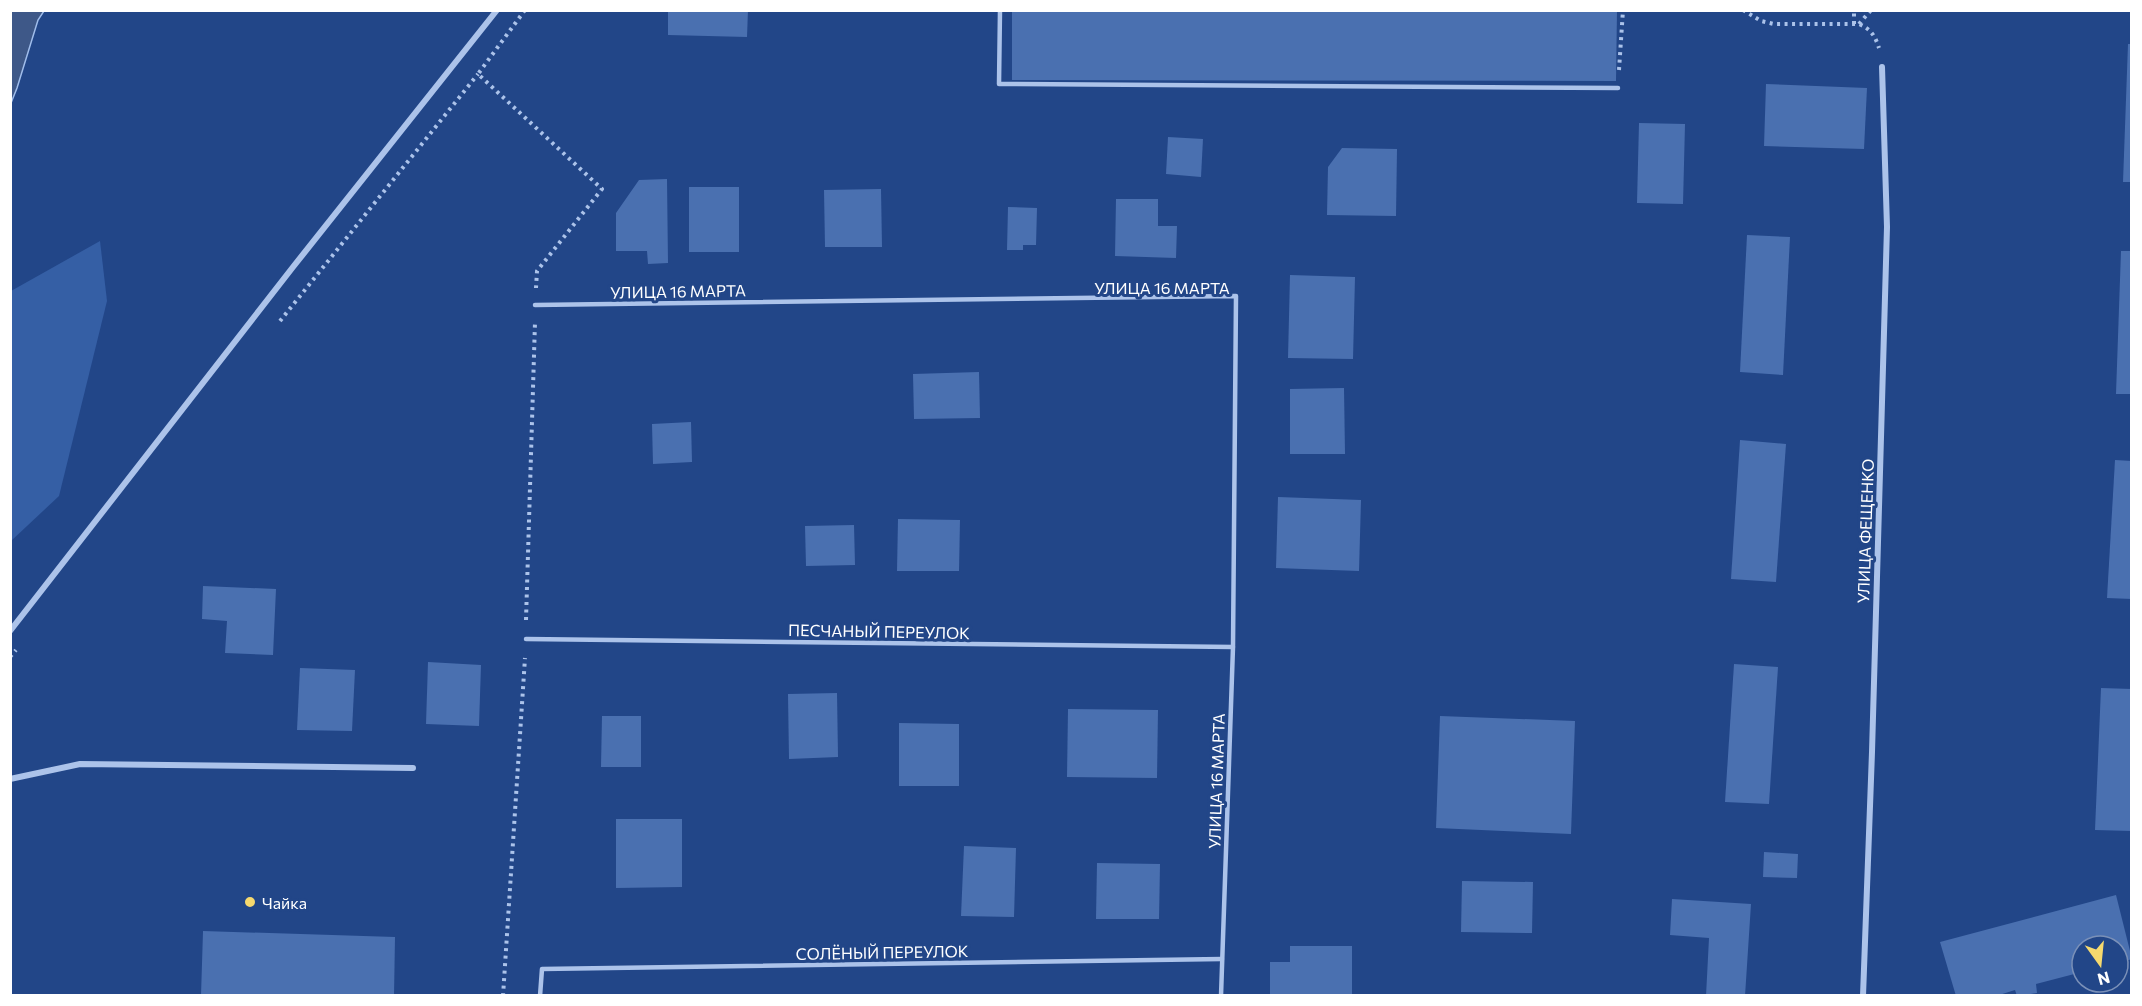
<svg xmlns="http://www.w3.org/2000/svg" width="2142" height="1006" font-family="Commissioner,sans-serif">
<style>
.green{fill:#355fa5}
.water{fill:#3e5888;stroke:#a0bdeb;stroke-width:1.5}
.building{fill:#4a70b0}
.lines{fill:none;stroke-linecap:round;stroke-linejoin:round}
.path{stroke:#acc3ea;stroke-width:4;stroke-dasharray:3 4.5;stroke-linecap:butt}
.service{stroke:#acc3ea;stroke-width:4.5}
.minor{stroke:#acc3ea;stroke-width:6}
.poi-dot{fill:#f6d96e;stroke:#224688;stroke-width:2}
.labels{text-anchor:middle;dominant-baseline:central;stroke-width:6;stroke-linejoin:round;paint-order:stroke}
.street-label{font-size:16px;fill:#fff;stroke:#224688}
.poi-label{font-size:16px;fill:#fff;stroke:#224688;text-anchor:start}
</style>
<rect width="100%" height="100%" fill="#224688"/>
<polygon class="green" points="100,241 107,301 59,496 11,541 11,291"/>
<polygon class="water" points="11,10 44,11 38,20 17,88 11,103"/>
<g class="building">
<polygon points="668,10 748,10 747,37 668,35"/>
<polygon points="1012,10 1617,10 1616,81 1012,80"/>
<polygon points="2128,44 2132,44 2132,182 2123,182"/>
<polygon points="1766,84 1867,88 1864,149 1764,146"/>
<polygon points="1639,123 1685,124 1683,204 1637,203"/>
<polygon points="1168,137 1203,139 1201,177 1166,174"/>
<polygon points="1342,148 1397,149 1396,216 1327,215 1328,167"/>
<polygon points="667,179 668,263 648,264 647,251 616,251 616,213 639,180"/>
<rect x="689" y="187" width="50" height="65"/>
<polygon points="881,189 882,247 825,247 824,190"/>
<polygon points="1116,199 1158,199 1158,226 1177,226 1176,258 1115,256"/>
<polygon points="1008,207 1037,208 1036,245 1023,245 1023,250 1007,250"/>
<polygon points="1747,235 1790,237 1783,375 1740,372"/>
<polygon points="2121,251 2132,251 2132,394 2116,394"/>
<polygon points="1290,275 1355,277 1353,359 1288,358"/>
<polygon points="979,372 980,418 914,419 913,374"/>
<polygon points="1344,388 1345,454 1290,454 1290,389"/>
<polygon points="691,422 692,462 653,464 652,424"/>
<polygon points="1740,440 1786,444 1776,582 1731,579"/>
<polygon points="2115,460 2132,461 2132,599 2107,598"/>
<polygon points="1278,497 1361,500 1359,571 1276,568"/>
<polygon points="898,519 960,520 959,571 897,571"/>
<polygon points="854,525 855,565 806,566 805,526"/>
<polygon points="203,586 276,589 273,655 225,653 227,621 202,619"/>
<polygon points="428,662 481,665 479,726 426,724"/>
<polygon points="1734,664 1778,667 1769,804 1725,802"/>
<polygon points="300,668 355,670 352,731 297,730"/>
<polygon points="2101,688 2132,689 2132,831 2095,830"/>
<polygon points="837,693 838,757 789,759 788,694"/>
<polygon points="1068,709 1158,710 1157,778 1067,777"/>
<polygon points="602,716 641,716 641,767 601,767"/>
<polygon points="1440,716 1575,721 1571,834 1436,828"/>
<polygon points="899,723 959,724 959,786 899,786"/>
<polygon points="616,819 682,819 682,887 616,888"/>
<polygon points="964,846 1016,848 1014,917 961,916"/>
<polygon points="1764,852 1798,854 1797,878 1763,877"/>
<polygon points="1097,863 1160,864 1159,919 1096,919"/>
<polygon points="1462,881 1533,882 1532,933 1461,932"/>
<polygon points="2116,895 2132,959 2118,963 2118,946 2082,946 2082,972 2036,984 2037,993 2017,996 2015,990 1996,996 1956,996 1940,942"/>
<polygon points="1672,899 1751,904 1745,996 1706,996 1709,938 1670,935"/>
<polygon points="203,931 395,937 394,996 201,996"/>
<polygon points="1290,946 1352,946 1352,996 1270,996 1270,962 1290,962"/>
</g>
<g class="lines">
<g class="path">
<polyline points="525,10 478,74 602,189 537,271 536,288"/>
<path d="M1743 10 1761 21 1774 24H1859C1871 29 1875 36 1879 48"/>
<polyline points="1854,24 1854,10"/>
<polyline points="1859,24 1871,10"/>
<polyline points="1619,70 1623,10"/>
<polyline points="280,321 478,74"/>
<polyline points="526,620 535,322"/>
<polyline points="10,657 16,650"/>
<polyline points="503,996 525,658"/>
</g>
<g class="service">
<polyline points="1000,10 999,84 1618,88"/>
<polyline points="535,305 1236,296 1233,647 1221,996"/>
<polyline points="526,639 1233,647"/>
<polyline points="540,996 542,969 1222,959"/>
</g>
<g class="minor">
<polyline points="10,631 293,267 497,10"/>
<polyline points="10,779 80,764 413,768"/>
<polyline points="1863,996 1872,752 1887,227 1882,67"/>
</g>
</g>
<circle class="poi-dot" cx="250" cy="902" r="6"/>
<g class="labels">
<g class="street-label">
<text x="1162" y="287">УЛИЦА 16 МАРТА</text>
<text transform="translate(678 291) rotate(-1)">УЛИЦА 16 МАРТА</text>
<text transform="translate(1865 531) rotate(-88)">УЛИЦА ФЕЩЕНКО</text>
<text transform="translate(879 631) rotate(1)">ПЕСЧАНЫЙ ПЕРЕУЛОК</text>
<text transform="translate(1216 781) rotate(-88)">УЛИЦА 16 МАРТА</text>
<text transform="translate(882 952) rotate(-1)">СОЛЁНЫЙ ПЕРЕУЛОК</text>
</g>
<g class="poi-label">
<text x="262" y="902">Чайка</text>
</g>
</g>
<rect width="2142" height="1006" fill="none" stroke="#ffffff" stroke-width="24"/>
<g transform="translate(2100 964) rotate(165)"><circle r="28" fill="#224688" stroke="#7a90b8" stroke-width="1.5"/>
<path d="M0-4.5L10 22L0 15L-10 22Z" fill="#f6d96e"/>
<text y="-9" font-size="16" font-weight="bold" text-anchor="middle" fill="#ffffff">N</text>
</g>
</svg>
